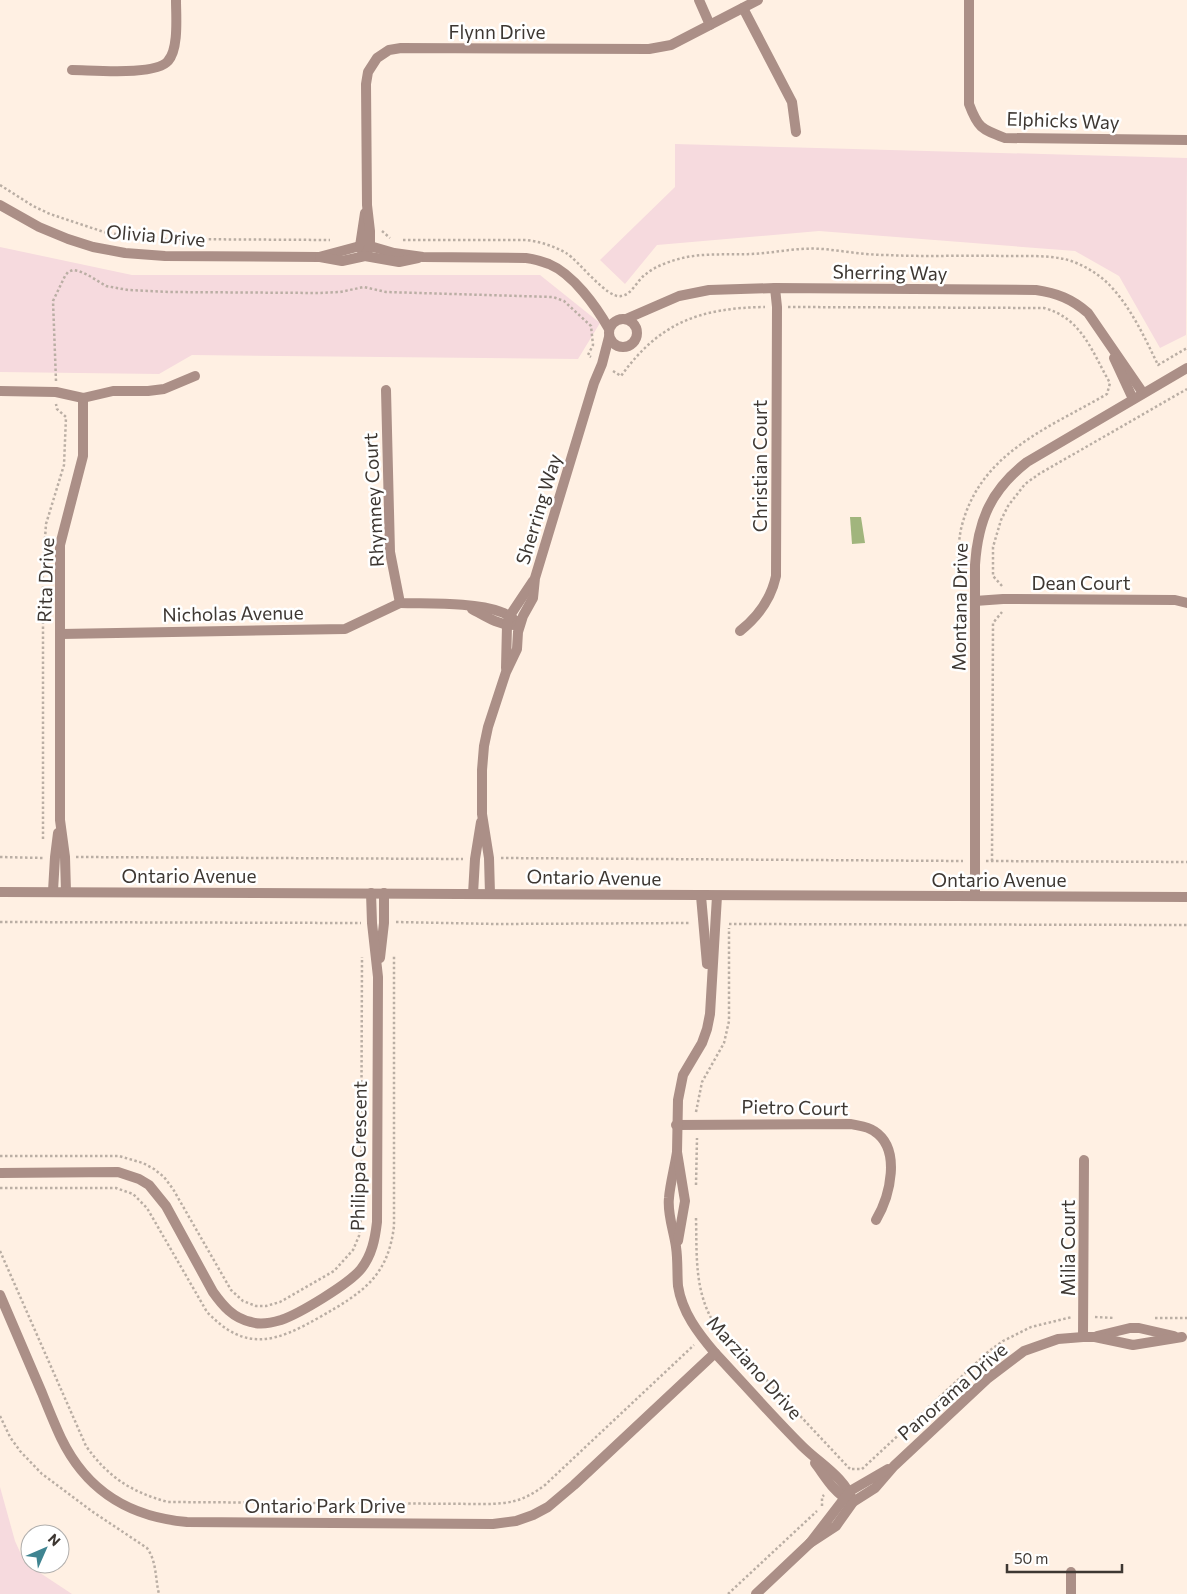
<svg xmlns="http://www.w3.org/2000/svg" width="1187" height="1594" font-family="Commissioner,sans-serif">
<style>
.green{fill:#f6dade}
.water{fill:#a1b57d}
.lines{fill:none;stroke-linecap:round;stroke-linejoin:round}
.path{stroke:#baaea4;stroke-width:2.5;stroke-dasharray:2.5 2.5;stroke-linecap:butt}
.minor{stroke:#ab8f87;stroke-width:10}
.tertiary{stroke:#ab8f87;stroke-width:10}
.labels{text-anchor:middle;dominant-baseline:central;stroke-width:5;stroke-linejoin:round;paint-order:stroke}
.street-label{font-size:19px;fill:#3d3732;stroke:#fff}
</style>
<rect width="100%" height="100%" fill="#fff0e3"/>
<g class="green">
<polygon points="675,144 1187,158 1186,335 1160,348 1119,276 1075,251 819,231 657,245 625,284 600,260 675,187"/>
<polygon points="0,247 132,275 540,275 600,323 578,359 192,355 159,374 0,372"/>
<polygon points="0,1487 15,1541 25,1563 72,1594 0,1594"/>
</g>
<polygon class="water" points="850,517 861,517 865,543 852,544"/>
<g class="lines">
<g class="path">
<polyline points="0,185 33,206 50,214 107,233 160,239 330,240"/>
<polyline points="382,231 390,238"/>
<path d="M403 240H527C541 242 554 246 566 253 579 261 607 299 621 296 632 295 637 280 646 274 657 265 673 260 687 257 709 253 730 255 751 254 775 253 798 247 823 249 844 251 865 255 887 255 925 257 965 255 1003 256 1023 256 1045 255 1064 259 1074 261 1086 267 1095 273 1124 292 1143 334 1158 365L1187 348"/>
<path d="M788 307 1044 308C1082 318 1092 352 1110 383L1107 394C1047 429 979 453 961 529 958 544 958 559 958 575"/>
<path d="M613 371 621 376C660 322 700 308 765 307"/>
<polyline points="56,381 53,301 65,276 68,272 73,270 79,271 88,275 106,286 128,290 169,292 320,293 340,292 364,287 386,292 553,297 564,301 591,326 593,345 588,355 591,357"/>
<polyline points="1002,586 993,576 993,547 1001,520 1008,506 1025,484 1039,474 1187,389"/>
<polyline points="43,839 43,567 46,524 64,465 66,417 57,409 56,404"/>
<polyline points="0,857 43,858"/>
<polyline points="76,857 463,859"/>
<polyline points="501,858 963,861"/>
<polyline points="986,861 1187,862"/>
<polyline points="992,861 993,623 1002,612"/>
<polyline points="0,922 361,923"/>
<polyline points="396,922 496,924 691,923"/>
<polyline points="729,924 1187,925"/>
<polyline points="696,1112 702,1082 724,1043 729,1021 729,928"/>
<polyline points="0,1156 119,1156 143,1163 154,1169 164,1177 173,1189 231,1290 243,1301 256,1306 266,1306 280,1302 334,1271 353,1250 359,1236 361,1216 362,957"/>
<polyline points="696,1185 697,1138"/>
<path d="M0 1188H116L133 1194 147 1208 207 1312C246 1353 276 1342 320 1317 362 1293 388 1277 394 1226V956"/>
<path d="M696 1218C697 1256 694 1291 715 1325L849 1468 852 1469"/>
<path d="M0 1251 86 1446C108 1477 131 1492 168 1502L484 1504C510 1504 524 1501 545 1485L694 1345"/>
<polyline points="1095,1317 1115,1318"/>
<polyline points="1155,1318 1187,1318"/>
<polyline points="711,1329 715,1325"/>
<path d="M0 1416 10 1437 20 1451 42 1474 93 1512 147 1548C157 1562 155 1578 159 1594"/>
<polyline points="852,1469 862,1469 989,1351 1003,1341 1031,1327 1072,1317"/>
<polyline points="822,1506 822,1497 824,1495"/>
<polyline points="728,1594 817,1511"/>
</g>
<g class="minor">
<polyline points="699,0 710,25"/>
<path d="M969 0V104C978 128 981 129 1005 138L1187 140"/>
<polyline points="743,8 792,102 796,132"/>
<path d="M72 70C92 70 156 76 168 61 179 49 176 16 176 0"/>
<path d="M0 205 39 227 68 239 93 247 125 253 165 256 319 257 360 246H370L394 253 423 257 526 258C534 259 541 261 549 264 573 274 596 306 609 329"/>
<polyline points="363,253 360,246 365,213"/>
<polyline points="365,256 370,246 370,231 367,205 366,84 368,72 377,58 389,50 401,48 649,49 671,45 758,0"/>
<polyline points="320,257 342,261 365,256 399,262 418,258"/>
<circle cx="623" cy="333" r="14"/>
<path d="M626 319 679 296 709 290 775 288 1036 290C1057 293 1072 299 1088 313L1143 393"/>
<polyline points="1114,358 1133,399"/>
<path d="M386 390 390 552 400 603C429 604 474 602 501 612 508 614 514 620 520 624"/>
<polyline points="0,391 56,392 83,398 83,456 60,545 60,820 65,857 66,892"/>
<polyline points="83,398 113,391 148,391 164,389 195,376"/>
<polyline points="975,601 1003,599 1175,600 1187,603"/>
<path d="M472 609C485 616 498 625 514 625"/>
<path d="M740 631C759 616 771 599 776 576L777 307 775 288"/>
<polyline points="61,634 345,629 400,603"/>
<polyline points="506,668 507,625 509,617 533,581"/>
<polyline points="53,891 55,857 58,833"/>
<polyline points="473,894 475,859 481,822"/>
<polyline points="490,894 489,858 482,814 482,770 484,746 488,727 506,672 517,649 518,632 523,616 533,598 535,578 594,383 602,364 609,337"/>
<polyline points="701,896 707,964"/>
<path d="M975 896V565C978 520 991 490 1027 462L1187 368"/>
<polyline points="380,958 384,923 384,893"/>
<path d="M676 1125 851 1124C859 1126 867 1126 874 1131 902 1149 890 1196 876 1220"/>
<path d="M677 1152C675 1166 670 1184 669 1198 667 1214 674 1231 676 1247 678 1260 677 1273 678 1286 682 1312 698 1333 715 1353 744 1384 772 1416 802 1446 820 1464 845 1477 853 1502"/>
<path d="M0 1173 118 1172 139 1179 149 1185 166 1206 213 1292C223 1306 233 1318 251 1322 260 1325 271 1323 281 1320 299 1314 349 1284 361 1269 372 1255 375 1239 377 1222L378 977 372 923 371 893"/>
<polyline points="678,1241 685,1201 677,1152 678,1100 683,1075 702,1043 707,1029 710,1014 717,896"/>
<path d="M0 1295C14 1327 28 1360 42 1393 48 1408 54 1423 61 1438 87 1492 130 1517 187 1522L493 1524 516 1521 533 1515 548 1507 574 1485 715 1353"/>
<polyline points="1097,1336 1130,1328 1139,1328 1174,1336"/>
<polyline points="1083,1337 1084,1160"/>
<path d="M815 1463C825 1476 834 1493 849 1500"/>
<polyline points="810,1543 836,1526 853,1502 875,1488 894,1466 987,1379 1024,1351 1058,1339 1083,1337 1095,1337 1133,1345 1182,1337"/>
<polyline points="756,1594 810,1543 850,1491 888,1469"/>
<polyline points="1071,1594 1071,1572"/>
</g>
<polyline class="tertiary" points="0,892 1187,897"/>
</g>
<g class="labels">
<g class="street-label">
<text x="497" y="31">Flynn Drive</text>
<text transform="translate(1063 120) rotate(2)">Elphicks Way</text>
<text transform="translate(156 235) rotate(5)">Olivia Drive</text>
<text transform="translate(890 272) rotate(1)">Sherring Way</text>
<text transform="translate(759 466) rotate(-90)">Christian Court</text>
<text transform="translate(373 500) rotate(-93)">Rhymney Court</text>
<text transform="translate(538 509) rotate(-73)">Sherring Way</text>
<text transform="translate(45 580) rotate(-88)">Rita Drive</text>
<text x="1081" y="582">Dean Court</text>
<text transform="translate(959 607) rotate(-89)">Montana Drive</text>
<text transform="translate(233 613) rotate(-1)">Nicholas Avenue</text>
<text x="189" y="875">Ontario Avenue</text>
<text transform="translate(594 877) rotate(1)">Ontario Avenue</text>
<text x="999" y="879">Ontario Avenue</text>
<text transform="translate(795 1107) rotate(1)">Pietro Court</text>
<text transform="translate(358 1156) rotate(-89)">Philippa Crescent</text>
<text transform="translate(1067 1248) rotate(-90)">Milia Court</text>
<text transform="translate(755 1367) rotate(48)">Marziano Drive</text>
<text transform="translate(952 1391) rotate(-41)">Panorama Drive</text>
<text x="325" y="1505">Ontario Park Drive</text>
</g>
</g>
<g transform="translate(45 1549) rotate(45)"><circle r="24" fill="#ffffff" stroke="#b1afad"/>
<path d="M0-4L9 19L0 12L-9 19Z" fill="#3f8491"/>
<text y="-8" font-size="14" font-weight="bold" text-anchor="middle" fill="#3d3732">N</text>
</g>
<path d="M1007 1564v8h115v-8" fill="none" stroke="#3d3732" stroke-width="2.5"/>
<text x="1014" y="1564" font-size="15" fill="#3d3732" stroke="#ffffff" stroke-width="4" paint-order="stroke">50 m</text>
</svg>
